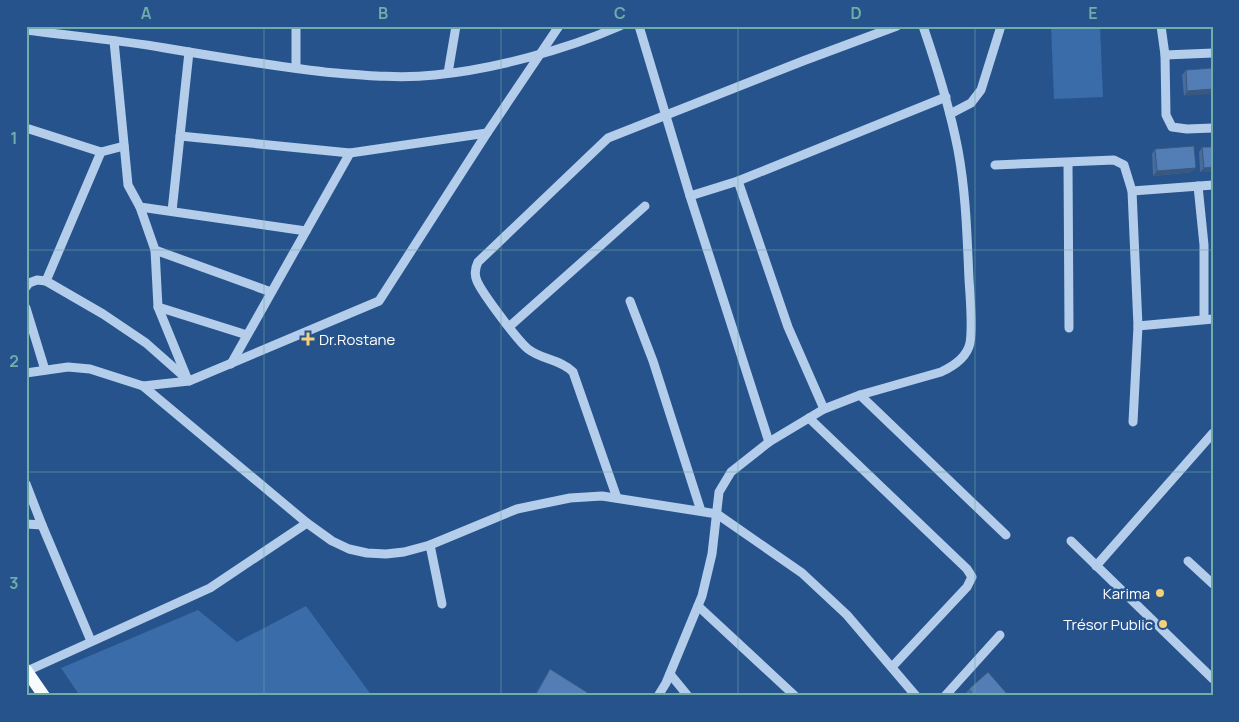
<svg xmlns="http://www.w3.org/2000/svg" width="1239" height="722" font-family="Manrope,sans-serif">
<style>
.green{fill:#3a6ca9}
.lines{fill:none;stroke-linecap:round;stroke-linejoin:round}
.minor{stroke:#b4cdea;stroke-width:9}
.major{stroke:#f8fbfe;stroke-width:12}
.wall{fill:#476c9c}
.shaded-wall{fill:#39587f}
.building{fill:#527eb5;stroke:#39587f}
.grid{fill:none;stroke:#6fada8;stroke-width:1;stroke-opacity:0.55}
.poi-dot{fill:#f4d079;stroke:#26538c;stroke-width:2}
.labels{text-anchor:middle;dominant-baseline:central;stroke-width:5;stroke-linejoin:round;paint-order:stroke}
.poi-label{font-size:15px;fill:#fff;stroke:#26538c;text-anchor:end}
.neatline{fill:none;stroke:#6fada8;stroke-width:2}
.grid-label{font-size:16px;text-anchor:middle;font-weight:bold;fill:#6fada8}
</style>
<rect width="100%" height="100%" fill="#26538c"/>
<g class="green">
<polygon points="1051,26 1100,26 1103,97 1054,99"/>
<polygon points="306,606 372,696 80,696 61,668 198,610 237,642"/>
</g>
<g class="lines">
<g class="minor">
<polyline points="639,26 690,196 769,442"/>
<polyline points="1161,26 1165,55 1166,115 1172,127 1187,129 1213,128"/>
<path d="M26 30C72 36 119 40 165 48 218 57 271 66 325 72 361 75 398 79 435 75 494 69 565 50 620 26"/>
<polyline points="114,41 128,185 140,207 306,231"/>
<polyline points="1165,55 1213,53"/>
<polyline points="296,68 296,26"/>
<polyline points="448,73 456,26"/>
<polyline points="950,114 971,103 981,90 1001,26"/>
<polyline points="26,128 101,152"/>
<polyline points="180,136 189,52"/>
<polyline points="124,146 101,152 46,281 103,314 146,343 189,381"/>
<polyline points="1068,163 1069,328"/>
<polyline points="995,165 1114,160 1124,165 1132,191 1138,326 1133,422"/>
<polyline points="738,181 788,327 824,409"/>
<polyline points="1198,186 1204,245 1204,319"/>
<polyline points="1132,191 1213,185"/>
<polyline points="690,196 738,181 946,97"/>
<polyline points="140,207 155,250 271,292"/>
<polyline points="172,211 180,136 350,153"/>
<polyline points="155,250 158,307 247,335"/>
<polyline points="26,287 29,283 37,280 46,281"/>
<polyline points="630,301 653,361 701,511"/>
<polyline points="158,307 187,378"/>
<polyline points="26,308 45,370"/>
<polyline points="1138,326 1213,319"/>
<polyline points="509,327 645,206"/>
<polyline points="231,364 350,153 487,133"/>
<polyline points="26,373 68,367 90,369 143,386 307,523 332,541 349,549 367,553 386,554 404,552 430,545 517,509 570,498 602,496 717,514 802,573 847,615 916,696"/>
<polyline points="143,386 189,381 379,301 487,133 559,26"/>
<polyline points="860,395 1006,535"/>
<polyline points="809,418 967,569 972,577 967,587 892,667"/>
<polyline points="26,484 42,525 91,641"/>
<path d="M617 498 573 372C560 359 542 360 528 349 518 341 482 293 477 281 474 274 475 268 478 262L608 138 803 61 897 26"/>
<polyline points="26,524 42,525"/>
<polyline points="1071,541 1213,679"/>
<polyline points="430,545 442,604"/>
<polyline points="1188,561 1213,584"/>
<polyline points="1096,566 1213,433"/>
<polyline points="698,606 795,696"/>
<polyline points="27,671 210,588 307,523"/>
<polyline points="670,674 688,696"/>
<path d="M658 696 666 683 702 596 712 554 719 492 731 472 769 442 824 409 860 395 941 372C954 366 967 357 970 343 973 326 970 297 969 279 967 236 966 193 958 150 950 108 937 67 923 26"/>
<polyline points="945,696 1000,635"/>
</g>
<polyline class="major" points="26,670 44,696"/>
</g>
<g class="wall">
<polygon points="1213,68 1184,96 1182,75 1186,70"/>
<polygon points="1202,147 1213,147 1213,172 1200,172 1199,152"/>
<polygon points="1155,149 1192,172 1153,176 1152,154"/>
<polygon points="550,669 593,696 534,696 544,679"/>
<polygon points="969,689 1009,696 964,696"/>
</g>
<g class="shaded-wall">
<polygon points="1213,89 1213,94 1184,96 1187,91"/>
<polygon points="1213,167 1213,172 1200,172 1204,168"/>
<polygon points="1196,168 1192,172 1153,176 1157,171"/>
</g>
<g class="building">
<polygon points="1213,68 1213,89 1187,91 1186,70"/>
<polygon points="1194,146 1196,168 1157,171 1155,149"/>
<polygon points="1202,147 1213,147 1213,167 1204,168"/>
<polygon points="550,669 593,696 535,696"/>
<polygon points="988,672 1009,696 974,696 969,689"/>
<polygon points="26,691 30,696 26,696"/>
</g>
<path class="grid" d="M264 26V696M501 26V696M738 26V696M975 26V696M26 250H1213M26 472H1213"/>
<g class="poi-dot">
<path d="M305.5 331.5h5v5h5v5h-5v5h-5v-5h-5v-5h5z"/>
<circle cx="1160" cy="593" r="5"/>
<circle cx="1163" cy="624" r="5"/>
</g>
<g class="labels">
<g class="poi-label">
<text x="319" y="339" text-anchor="start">Dr.Rostane</text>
<text x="1150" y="593">Karima</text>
<text x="1153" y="624">Trésor Public</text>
</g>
</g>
<rect width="1239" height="722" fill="none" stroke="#26538c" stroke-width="55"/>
<rect x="28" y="28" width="1184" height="666" class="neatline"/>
<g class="grid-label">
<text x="146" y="19">A</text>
<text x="383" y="19">B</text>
<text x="620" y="19">C</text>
<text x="856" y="19">D</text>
<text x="1093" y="19">E</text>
<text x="14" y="144">1</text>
<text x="14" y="367">2</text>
<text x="14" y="589">3</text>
</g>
</svg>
